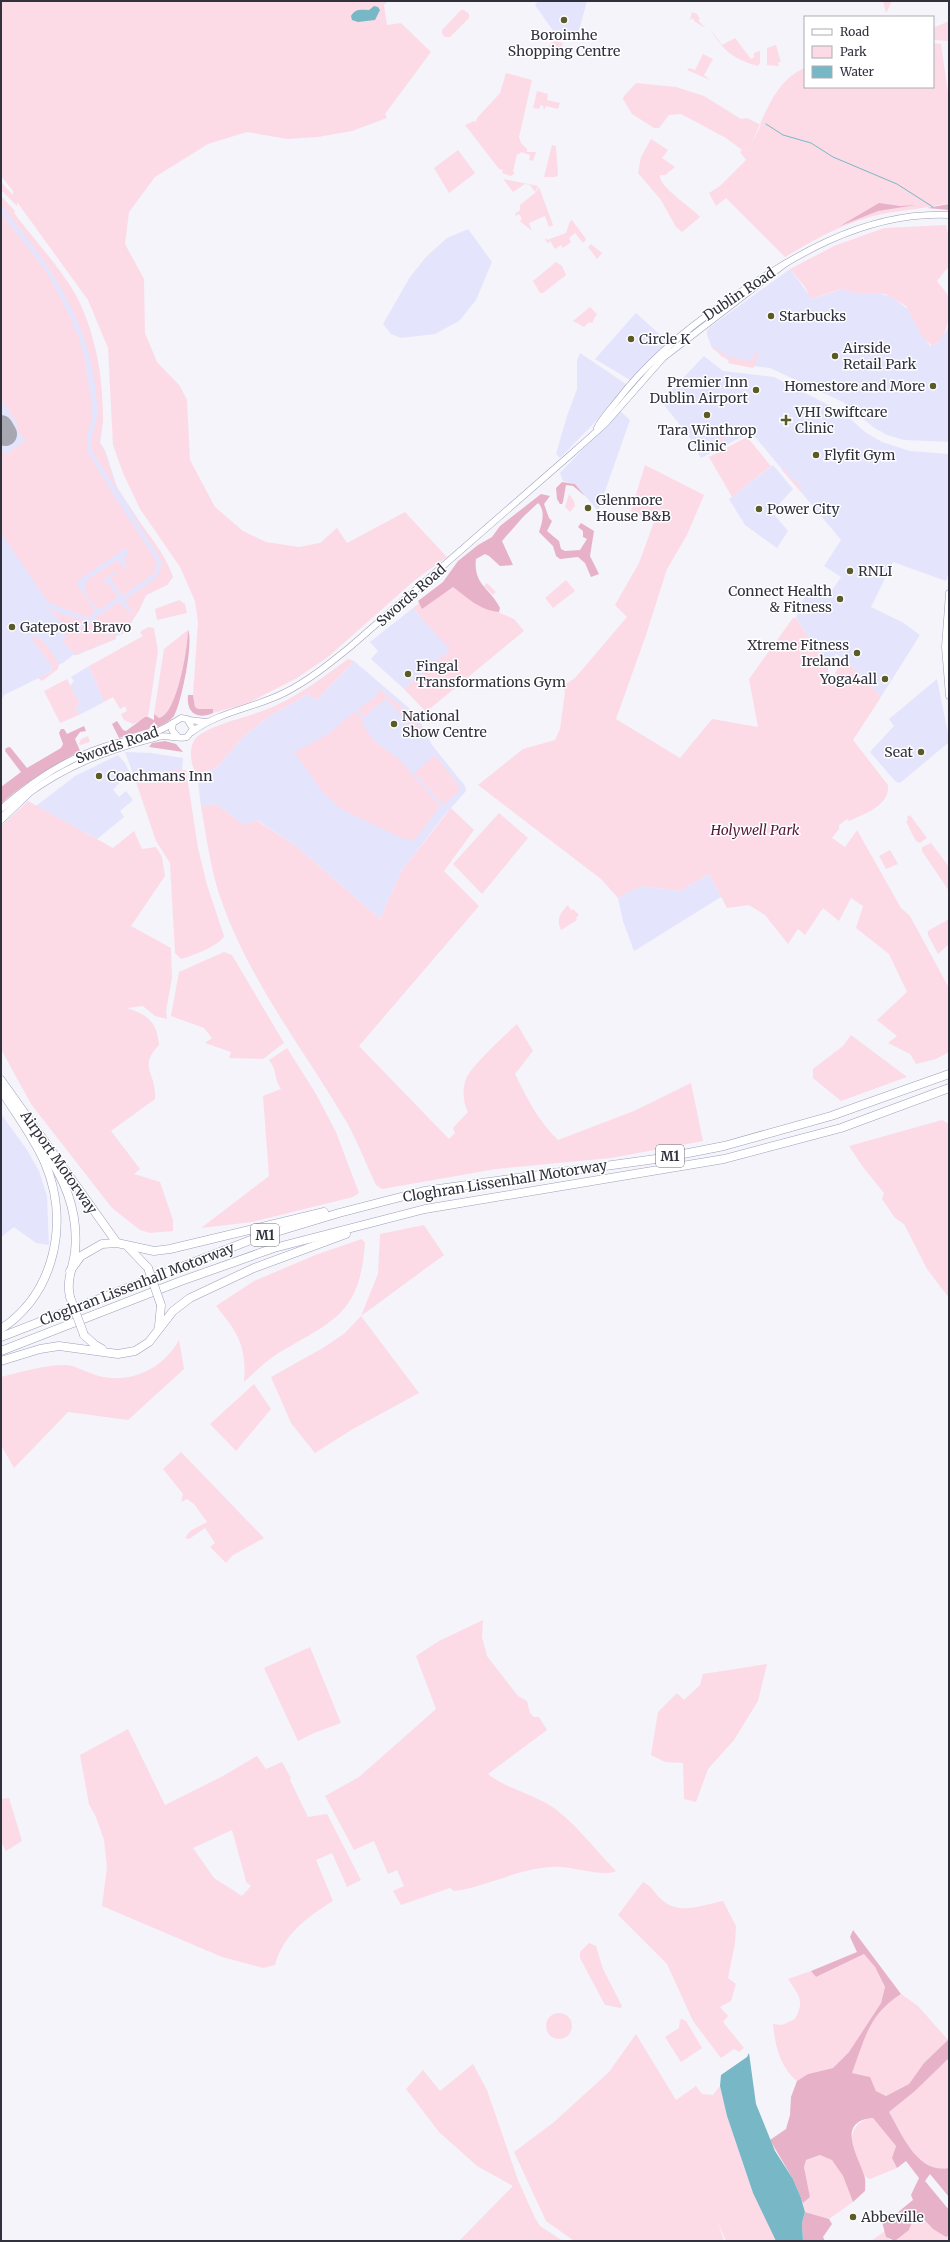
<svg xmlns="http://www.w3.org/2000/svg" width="950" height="2242" font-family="Merriweather,serif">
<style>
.built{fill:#e4e5fd}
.green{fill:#fcdbe7;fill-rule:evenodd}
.forest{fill:#e7b2c7}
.water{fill:#78b7c6}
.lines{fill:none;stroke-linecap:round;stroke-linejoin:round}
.stream{stroke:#78b7c6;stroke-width:1}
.runway{stroke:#a6a7b0;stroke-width:24}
.secondary-casing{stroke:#9d9fbc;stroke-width:7}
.motorway-casing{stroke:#9d9fbc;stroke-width:9}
.secondary{stroke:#fff;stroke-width:6}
.motorway{stroke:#fff;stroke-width:8}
.motorway-bridge-casing{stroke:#9d9fbc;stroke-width:9;stroke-linecap:butt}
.motorway-bridge{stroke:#fff;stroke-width:8}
.poi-dot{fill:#5b5b28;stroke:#fff;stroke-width:1.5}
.labels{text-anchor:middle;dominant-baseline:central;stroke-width:3;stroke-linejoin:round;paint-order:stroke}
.shield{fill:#fff;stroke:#6e6f77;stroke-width:1}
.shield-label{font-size:13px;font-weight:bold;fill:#30313d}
.poi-label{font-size:14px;fill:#30313d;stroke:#fff;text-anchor:start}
.street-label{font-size:14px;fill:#30313d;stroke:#fff}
.park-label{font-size:14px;font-style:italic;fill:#541635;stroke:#fff}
</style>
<rect width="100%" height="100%" fill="#f4f4fa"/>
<g class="built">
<polygon points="538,1 587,1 577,38 554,32 535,5"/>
<polygon points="1,201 72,290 81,306 95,348 100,373 103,420 100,443 105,450 117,487 157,548 173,577 167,585 146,595 130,625 122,634 116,636 116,639 77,655 73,655 63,663 53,667 51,672 4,695 1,701"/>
<polygon points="468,229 492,262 476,300 459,321 435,334 401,338 391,334 383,324 410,277 426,257 447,238"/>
<polygon points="790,269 812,299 842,289 855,293 877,293 892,297 910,311 918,328 930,346 936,344 949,327 949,442 904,440 887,435 873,427 843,402 770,368 733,364 712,348 707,335 707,330 710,327"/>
<polygon points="636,313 668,342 630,380 595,359"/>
<polygon points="580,353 626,384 598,419 560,458 556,454 567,416 577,389 577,361"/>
<polygon points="704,356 723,371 774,377 844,413 865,432 882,442 910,451 949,454 949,571 946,581 893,562 871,607 902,622 920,635 881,697 843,658 836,654 828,667 796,618 801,603 814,583 830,593 841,577 824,566 841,540 751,432 701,458 688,435 661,401"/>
<polygon points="620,411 630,420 598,511 575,484 563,481 560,473"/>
<polygon points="773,465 793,489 772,512 788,531 777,548 745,525 729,499"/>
<polygon points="413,608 451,650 404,689 371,659 378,651 370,642"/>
<polygon points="354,661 416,714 432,745 465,786 466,791 443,817 402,870 380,919 296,846 257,820 244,825 216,804 201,807 197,774 216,768 244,736 268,717 308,694 317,700"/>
<polygon points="89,666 104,702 79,715 75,707 80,704 70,686 74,681 71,677"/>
<polygon points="937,679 949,738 948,743 900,783 896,782 870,752 894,726 889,719"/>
<polygon points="125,752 151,753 183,758 182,770 174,770 155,783 136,782"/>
<polygon points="118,755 125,763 129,771 113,790 119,797 126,791 133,800 120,811 124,817 97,839 36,806 75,776"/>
<polygon points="709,874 721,897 634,951 623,921 618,898 632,890 643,886 680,891"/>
<polygon points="1,1114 27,1150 39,1171 47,1196 49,1245 36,1243 14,1227 1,1237"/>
</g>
<g class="green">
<polygon points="1,1 388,1 384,5 387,25 401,23 431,52 385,114 387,118 352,131 318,137 287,139 247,132 208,144 155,177 129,212 125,244 144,279 145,333 157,362 180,386 187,400 190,460 215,507 243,531 266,542 299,547 320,543 337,528 347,543 405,512 447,557 415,580 328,657 297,678 246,704 213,713 213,709 198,709 195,707 193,695 198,622 195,601 180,567 140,509 123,473 113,445 108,348 88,300 17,202 17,206 1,190 1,182 13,195 13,191 1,176"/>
<polygon points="883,1 892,1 886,13"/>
<polygon points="461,10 464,10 469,14 469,18 450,37 445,37 442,33 442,30"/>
<polygon points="692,12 697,14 700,19 698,20 705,28 694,21 693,18 690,20"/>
<polygon points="949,21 949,41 933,40 933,28"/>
<path d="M710 28 722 45 735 38 751 59 754 57V53L760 51V63L758 66C733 59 723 51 710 28Z"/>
<polygon points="553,41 563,43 560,54 546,51"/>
<path d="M933 43 941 44 949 99V203C927 208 905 210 882 214 847 221 815 239 785 257L726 198 716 206 709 193 720 186 746 160 740 152 742 150 726 138 681 114 669 115 659 128H654L632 114 623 99 624 96 636 83 676 87 704 96 741 119 747 118 761 125 748 150C763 122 773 80 805 68V87H933Z"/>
<polygon points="776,45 781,62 778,62 779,66 767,65 767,48"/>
<polygon points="703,54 713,59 704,75 710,80 687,70 689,68 695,70"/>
<polygon points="506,73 532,80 519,137 521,143 527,149 527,152 536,152 533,161 529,160 530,155 521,152 520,154 517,154 513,172 515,173 511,176 502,173 503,170 499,169 465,125 474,121 476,122 477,118 500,93"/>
<polygon points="537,91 548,94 547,100 560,103 558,109 546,106 544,110 543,106 541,105 539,109 533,108"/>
<path d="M651 139 668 150 662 158 675 167 665 175H660C658 187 692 207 700 217L682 232 676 227 661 200 638 173 641 157Z"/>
<polygon points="552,145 556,146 558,175 556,177 544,177"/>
<polygon points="458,150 475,173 449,193 434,168"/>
<polygon points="503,179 538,186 535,192 530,185 525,184 513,192"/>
<polygon points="539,187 553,225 549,227 545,216 529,223 532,231 520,221 522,219 519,214 516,216 515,214 520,210 520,205 535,193"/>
<path d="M1 196 15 211 14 213C33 238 56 263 73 290 95 328 103 376 103 419 103 427 100 435 100 443 109 456 110 472 116 486 131 518 162 543 173 577L167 585 146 595 139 611 122 634 112 626 93 619 120 602 130 614 132 613 125 599C138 590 165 579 161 560L92 451C89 438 96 428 97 415 98 405 96 395 95 385 86 315 45 258 1 206Z"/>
<path d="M1 213 46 271 73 322 72 325 78 335 84 356 92 405V418L87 437 88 452 111 491 157 562 155 573 122 596 110 578 116 574 115 572 102 581 103 583 108 582 118 597 102 609C92 609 81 589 86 581L115 561 120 562 125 568 127 566 124 559 129 552 126 548 77 581V584L95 611 88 618 48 602 1 533V449L5 455 25 441 16 428 19 426 1 399Z"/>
<polygon points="572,220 586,239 585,241 583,243 575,233 569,238 571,242 563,248 561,245 555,249 550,241 548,243 545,240 546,238 547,240 566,233 570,221"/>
<path d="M946 225 949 238V266L937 281C940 286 948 293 949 299 950 316 948 338 932 346L921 335 906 306 885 294 855 293 841 289 811 299 805 287 790 269 834 246 884 228Z"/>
<polygon points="591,244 602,253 597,259 588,247"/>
<polygon points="556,262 562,266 566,275 543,293 540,293 533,281"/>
<polygon points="590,307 597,314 592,323 589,322 584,327 573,321"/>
<polygon points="711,345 729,357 751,361 758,348 756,364 753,368 728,363 729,360 721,356"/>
<polygon points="719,430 723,431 726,438 721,440 722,442 701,452 720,442 716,431"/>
<polygon points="747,437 771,466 732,497 709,457"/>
<path d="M645 465 704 495 687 535 667 569 646 635 616 719 680 758 712 719 758 727 749 679 793 618H796L828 667V675L835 681 839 677 835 673 844 658 881 697 853 740 888 785C890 806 864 814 849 821L847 819 839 825V829L832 838 845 847 857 830 901 908 910 916 949 988V1052L936 1059 916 1064 910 1054 888 1043 897 1036 877 1020 907 992 889 954 856 928 863 906 851 898 839 921 823 908 805 935 798 929 788 944 765 915 749 905 727 908 709 874 680 891 643 886 632 890 618 898 601 879 478 785 523 749 555 740 560 729 565 692 563 686 575 678 627 617 615 605 639 563 654 522 631 511Z"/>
<polygon points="784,468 791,478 801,485 800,491 782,470"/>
<polygon points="569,494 574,501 575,506 570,512 565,507"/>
<polygon points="452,579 482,605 514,619 524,631 426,712 404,689 450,650 413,608"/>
<polygon points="566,580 575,591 553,608 545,598"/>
<polygon points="487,583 496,592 493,595 484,586"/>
<polygon points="179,600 185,604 187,613 157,620 155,609"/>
<polygon points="46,606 55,612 85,621 75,627 66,627"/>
<polygon points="90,622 111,630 105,638 113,632 116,635 116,639 75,655 63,641 66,637 64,632 76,631"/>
<polygon points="148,627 154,628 158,651 148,717 133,724 124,720 121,714 127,711 125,706 120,709 113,697 104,702 89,666 143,636 140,632"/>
<path d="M188 630C188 647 177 715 159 718L154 714 164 649Z"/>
<path d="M30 637C43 635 54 655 59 665L58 669 42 681 38 678 51 672 53 667Z"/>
<path d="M348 659 354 661 317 700 308 694 268 717 244 736 216 768 197 774C190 766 188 745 197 737 210 725 247 717 265 710 296 698 322 678 348 659Z"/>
<polygon points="67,679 80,704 75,707 79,715 60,723 44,691"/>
<polygon points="379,689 411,714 422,731 419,737 413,733 415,731 386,698 364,717 358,709 362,705 364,706 378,694"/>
<polygon points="355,711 363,719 362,724 375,742 398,758 440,806 415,840 406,840 341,809 322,791 294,752 327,735"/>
<polygon points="88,736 90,742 81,745 79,744 81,739"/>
<polygon points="435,755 460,787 458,792 443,805 414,773"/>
<path d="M174 770H186L198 848 207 885 224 936C221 945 190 957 181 959L175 953 170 863 156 841 136 782 155 783Z"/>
<path d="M28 801 113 848 134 831 142 849 156 847 162 857 165 876 131 926 171 948 172 978 166 1011 167 1019 155 1016 143 1006 127 1008C148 1015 157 1022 159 1045 137 1068 157 1072 155 1099L111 1131 140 1169 134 1174 160 1182 173 1220V1231L150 1233 140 1230 112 1208 31 1104 1 1049V826Z"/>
<path d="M216 804 244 825 256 820 296 846 380 919 402 870 451 808 474 830 444 871 479 906 359 1046 449 1139 455 1133 453 1128 468 1112C463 1102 462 1090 466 1079 470 1067 506 1034 517 1024L533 1051 515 1074C527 1098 538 1121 558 1140L634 1111 691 1083 703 1141 611 1158 496 1169 382 1189 376 1185C365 1162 356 1137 343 1116 301 1046 251 982 223 905 211 874 207 839 201 807Z"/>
<polygon points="499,813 528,838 482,894 453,864"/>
<polygon points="910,815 927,838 920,843 916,841 913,836 906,821 908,820 907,817"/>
<polygon points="931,843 949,867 949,891 922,851 922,847"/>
<polygon points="890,850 898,864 886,869 879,856"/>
<path d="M568 905 571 910 573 909 579 915 576 918 577 920 561 930C556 919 560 913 568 905Z"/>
<polygon points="949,919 949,944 938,954 928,935 928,931"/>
<polygon points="224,952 232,955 284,1043 263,1059 229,1058 231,1052 205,1043 212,1038 204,1028 171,1016 179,972"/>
<polygon points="851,1035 907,1077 841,1101 813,1078 813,1069 843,1046"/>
<path d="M287 1048 316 1094 336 1132 359 1193 353 1197 252 1222 201 1228 269 1176 263 1096 281 1089C274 1080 277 1069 269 1060Z"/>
<polygon points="942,1120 949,1124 949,1298 927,1269 904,1224 895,1218 882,1199 884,1193 863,1167 849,1146"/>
<polygon points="424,1225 444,1255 361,1316 419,1393 353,1429 315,1453 291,1423 271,1377 323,1348 345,1333 361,1316 378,1274 380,1234"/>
<path d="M362 1239 365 1243C360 1310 338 1319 285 1349 269 1358 257 1370 244 1382 247 1346 238 1333 216 1306L254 1281 318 1254Z"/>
<path d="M179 1340 184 1369 128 1420 68 1412 14 1468 1 1445V1377C21 1372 44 1365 64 1365 76 1365 87 1373 99 1376 131 1384 163 1369 179 1340Z"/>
<polygon points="254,1384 271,1409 236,1451 210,1424"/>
<polygon points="181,1452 264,1538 233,1555 226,1563 210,1547 215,1543 205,1528 189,1539 185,1538 190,1531 207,1522 194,1504 187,1499 181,1502 183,1494 163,1469"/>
<path d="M483 1620 482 1637 487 1656 518 1696 527 1701 530 1713 534 1717H539L547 1730 488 1774C506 1788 526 1792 546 1803 570 1816 596 1851 616 1871 608 1877 574 1868 562 1867 525 1865 490 1886 454 1891L450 1888 401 1905 393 1891 404 1886 397 1870 388 1874 374 1841 354 1850 325 1796 359 1777 436 1709 416 1656 439 1641Z"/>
<polygon points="310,1647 341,1723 314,1733 298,1741 264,1668"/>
<polygon points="767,1664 758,1701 734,1740 708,1769 696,1802 684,1799 683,1763 665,1762 651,1755 658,1712 677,1693 684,1700 700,1685 703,1674"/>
<path d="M128 1729 165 1805 223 1776 257 1756 266 1769 282 1762 291 1778 290 1780 308 1817 327 1814 361 1880 347 1887 332 1853 316 1860 333 1901C307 1917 283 1935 275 1965L263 1968 222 1957 102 1906 107 1867 104 1840 96 1817 89 1804 80 1755ZM232 1830 245 1877 246 1882 251 1886 242 1896 214 1878 193 1848Z"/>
<polygon points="9,1798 22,1841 6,1851 1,1842 1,1799"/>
<path d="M643 1882C652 1886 654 1893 661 1899 678 1916 702 1905 723 1901L736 1926 735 1943 728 1978 736 1984 731 2001 720 2007 728 2016 723 2022 744 2048 739 2052 734 2049 721 2058 693 2021 667 1964 618 1915Z"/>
<polygon points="589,1943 596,1946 603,1969 622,2006 621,2008 605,2005 580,1958 580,1952"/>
<path d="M864 1954 875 1967 885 1987 881 2003 849 2052 833 2068 808 2074 797 2081C780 2067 775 2046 773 2024L782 2025 795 2019C805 2000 799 1996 788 1979L811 1971 816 1977Z"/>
<path d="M901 1994 918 2006 948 2040 924 2063 909 2084 886 2096 876 2091 870 2077 852 2073C864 2039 868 2015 901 1994Z"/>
<circle cx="559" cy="2026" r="13"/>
<polygon points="682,2019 686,2021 702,2048 681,2062 665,2037 679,2028 680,2020"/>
<polygon points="636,2034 676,2100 696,2086 702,2094 713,2095 720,2086 727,2116 753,2193 777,2241 726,2241 718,2223 724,2241 574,2241 546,2221 514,2152 554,2122 609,2072"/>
<path d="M949 2058V2168C917 2174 902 2134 889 2112L915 2091Z"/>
<polygon points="473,2064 487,2090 518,2180 535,2218 540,2226 563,2241 459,2241 513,2186 477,2166 439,2132 406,2089 423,2070 440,2091"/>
<path d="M873 2118 896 2146 892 2158 897 2168 870 2179C853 2171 838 2121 873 2118Z"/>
<polygon points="820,2155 832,2159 843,2176 853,2202 829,2219 805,2212 803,2203 810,2197 804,2167 806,2160"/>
<polygon points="921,2216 933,2229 946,2237 949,2235 949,2241 895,2241 909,2230 914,2217"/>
<polygon points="885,2231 886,2237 892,2241 871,2241"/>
</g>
<g class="forest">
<polygon points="879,203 900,206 916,205 878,211 840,226"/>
<polygon points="949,204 949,210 927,208"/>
<polygon points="562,482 575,484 585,496 573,486 566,485 563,502 562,504 560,504 557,499 556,488"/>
<path d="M541 494 550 496 544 504 549 518 552 521 547 531 559 541 561 549 565 551 580 550 587 539 583 537V531L578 527 581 523 594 531 590 556 599 574 591 577 585 563 578 557 560 559 556 556 553 546 539 532C542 523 546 511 538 503L523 517 502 541 513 565 500 566 489 556 485 554 476 559C473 585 491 589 500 608L499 612C479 610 468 598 453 587L422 609 418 601 443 582 458 561 478 545 492 537 500 526Z"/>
<path d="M188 630C194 642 181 705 174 716 170 721 164 724 158 727L154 722 149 729 119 738 112 724 117 721 123 730 126 731 145 717H148L154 720V714L159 718C177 715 188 647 188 630Z"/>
<path d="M188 695H193L195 707 198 709H213V713C197 720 186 713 188 695Z"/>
<path d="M84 726 86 731 80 732 75 739 80 751C52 767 25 782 1 804V787L21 772 5 751 6 748 10 747 27 768 61 748 63 744 59 733 61 729H64L67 734Z"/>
<polygon points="165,741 176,744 183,752 149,747 152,743"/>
<path d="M853 1930 901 1994C868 2015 865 2039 852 2073L870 2077 876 2091 886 2096 909 2084 924 2063 949 2039V2058L915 2091 889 2112C902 2134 917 2174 949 2168V2197L930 2174 925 2181 949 2210V2235L946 2237 933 2229 921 2216 914 2217 909 2230 895 2241 886 2237 882 2222 888 2214 897 2213 913 2200 911 2195 919 2178 906 2161 897 2168 892 2158 896 2146 873 2118C835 2121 858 2156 864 2175 866 2180 865 2186 865 2191L853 2202 843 2176 832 2160 820 2155 806 2160 804 2167 810 2197 803 2203 793 2179 770 2140 786 2129 790 2115 791 2097 797 2081 808 2074 833 2068 849 2052 881 2003 885 1987 875 1967 864 1954 816 1977 811 1971 857 1952 850 1937Z"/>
<polygon points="805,2212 829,2219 832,2224 823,2237 825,2241 803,2241 802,2223"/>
</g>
<g class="water">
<path d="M374 6 378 7 380 10 375 20 358 22 352 20 351 16C356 8 361 10 369 10Z"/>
<polygon points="749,2053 756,2104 775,2151 793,2179 801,2198 805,2212 802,2223 803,2241 776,2241 753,2193 727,2116 720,2086 721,2075 747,2057"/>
</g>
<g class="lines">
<polyline class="stream" points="766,124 783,135 811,143 833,157 897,184 933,207"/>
<polyline class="runway" points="1,427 5,434"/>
<g class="secondary-casing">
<g id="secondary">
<path d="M597 428C602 418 610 410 617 401 647 362 682 332 723 304 790 257 864 211 949 215"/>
<polyline points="949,593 945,647 949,696"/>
<polyline points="189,720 206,722"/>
<path d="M192 732C218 712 254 708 284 693 308 681 329 664 350 647L569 456 605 424 663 358 786 263"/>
<path d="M25 796C67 765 107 750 158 737 168 734 178 740 187 737L193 729 187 719 181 718 173 723 172 730 178 737"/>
<path d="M1 809C30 783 66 759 103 747 127 739 152 737 173 723"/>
</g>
</g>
<g class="motorway-casing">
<g id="motorway">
<polyline points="1,819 27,794"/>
<polyline points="1,1080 117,1243"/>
<path d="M1 1090C16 1114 34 1137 45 1163 70 1222 55 1293 1 1329"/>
<path d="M40 1144C64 1177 79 1210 75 1252 73 1268 66 1280 70 1297"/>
<polyline points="129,1248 148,1268"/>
<polyline points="70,1271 81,1256 102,1244 117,1243 154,1251 170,1249 324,1212"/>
<polyline points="159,1326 161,1305"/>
<polyline points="84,1335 95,1345 102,1349"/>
<polyline points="1,1337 256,1238 339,1213 424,1191 663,1158 724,1146 831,1116 949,1074"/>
<polyline points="1,1351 181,1281 274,1248 425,1209 724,1159 841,1128 949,1088"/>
<polyline points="1,1361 40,1349 59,1346 118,1354 135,1351 149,1342 173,1311 190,1298 254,1268 346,1234"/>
</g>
</g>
<use href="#secondary" class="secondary"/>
<use href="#motorway" class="motorway"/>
<g class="motorway-bridge-casing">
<g id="motorway-bridge">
<polyline points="148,1268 161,1305"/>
<polyline points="70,1297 84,1335"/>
</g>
</g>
<use href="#motorway-bridge" class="motorway-bridge"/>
</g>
<g class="poi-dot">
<circle cx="564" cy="20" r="4"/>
<circle cx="771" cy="316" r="4"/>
<circle cx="631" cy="339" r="4"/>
<circle cx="835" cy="356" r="4"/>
<circle cx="933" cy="386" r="4"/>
<circle cx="756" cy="390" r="4"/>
<circle cx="707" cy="415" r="4"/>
<path d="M784 414h4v4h4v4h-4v4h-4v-4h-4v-4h4z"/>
<circle cx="816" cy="455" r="4"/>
<circle cx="588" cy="508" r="4"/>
<circle cx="759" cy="509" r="4"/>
<circle cx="850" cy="571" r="4"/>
<circle cx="840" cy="599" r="4"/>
<circle cx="12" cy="627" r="4"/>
<circle cx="857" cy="653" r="4"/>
<circle cx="408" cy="674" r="4"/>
<circle cx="885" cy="679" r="4"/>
<circle cx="394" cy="724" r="4"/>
<circle cx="921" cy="752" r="4"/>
<circle cx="99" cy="776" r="4"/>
<circle cx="853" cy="2217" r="4"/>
</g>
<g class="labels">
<g class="shield">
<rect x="656" y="1145" width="28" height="22" rx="3"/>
<rect x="251" y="1224" width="28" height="22" rx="3"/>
</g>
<g class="shield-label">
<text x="670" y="1156">M1</text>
<text x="265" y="1235">M1</text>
</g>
<g class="poi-label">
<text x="564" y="35" text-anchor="middle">Boroimhe<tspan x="564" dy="16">Shopping Centre</tspan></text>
<text x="779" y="316">Starbucks</text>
<text x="639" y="339">Circle K</text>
<text x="843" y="348">Airside<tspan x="843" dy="16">Retail Park</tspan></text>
<text x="748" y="382" text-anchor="end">Premier Inn<tspan x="748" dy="16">Dublin Airport</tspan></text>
<text x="925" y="386" text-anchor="end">Homestore and More</text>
<text x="795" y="412">VHI Swiftcare<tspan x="795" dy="16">Clinic</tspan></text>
<text x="707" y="430" text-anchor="middle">Tara Winthrop<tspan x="707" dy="16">Clinic</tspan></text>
<text x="824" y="455">Flyfit Gym</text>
<text x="596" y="500">Glenmore<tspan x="596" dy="16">House B&amp;B</tspan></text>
<text x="767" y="509">Power City</text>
<text x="858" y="571">RNLI</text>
<text x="832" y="591" text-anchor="end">Connect Health<tspan x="832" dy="16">&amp; Fitness</tspan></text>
<text x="20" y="627">Gatepost 1 Bravo</text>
<text x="849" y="645" text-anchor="end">Xtreme Fitness<tspan x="849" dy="16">Ireland</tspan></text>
<text x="416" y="666">Fingal<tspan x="416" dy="16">Transformations Gym</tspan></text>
<text x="877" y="679" text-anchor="end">Yoga4all</text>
<text x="402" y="716">National<tspan x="402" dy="16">Show Centre</tspan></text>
<text x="913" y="752" text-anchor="end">Seat</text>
<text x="107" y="776">Coachmans Inn</text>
<text x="861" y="2217">Abbeville</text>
</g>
<g class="street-label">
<text transform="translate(739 294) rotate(-34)">Dublin Road</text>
<text transform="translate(411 595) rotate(-41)">Swords Road</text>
<text transform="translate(117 745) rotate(-19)">Swords Road</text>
<text transform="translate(59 1162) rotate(55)">Airport Motorway</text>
<text transform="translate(505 1181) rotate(-9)">Cloghran Lissenhall Motorway</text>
<text transform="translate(137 1284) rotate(-21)">Cloghran Lissenhall Motorway</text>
</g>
<g class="park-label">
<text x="755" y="830">Holywell Park</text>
</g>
</g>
<rect width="950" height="2242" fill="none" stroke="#30313d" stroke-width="4"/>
<rect x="804" y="16" width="130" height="72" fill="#ffffff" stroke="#acadb1"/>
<rect x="812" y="29" width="20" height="6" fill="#ffffff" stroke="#acadb1"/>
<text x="840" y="36" font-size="12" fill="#30313d">Road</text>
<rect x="812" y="46" width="20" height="12" fill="#fcdbe7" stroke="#acadb1"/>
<text x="840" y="56" font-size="12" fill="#30313d">Park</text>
<rect x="812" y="66" width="20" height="12" fill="#78b7c6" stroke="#acadb1"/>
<text x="840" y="76" font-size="12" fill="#30313d">Water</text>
</svg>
